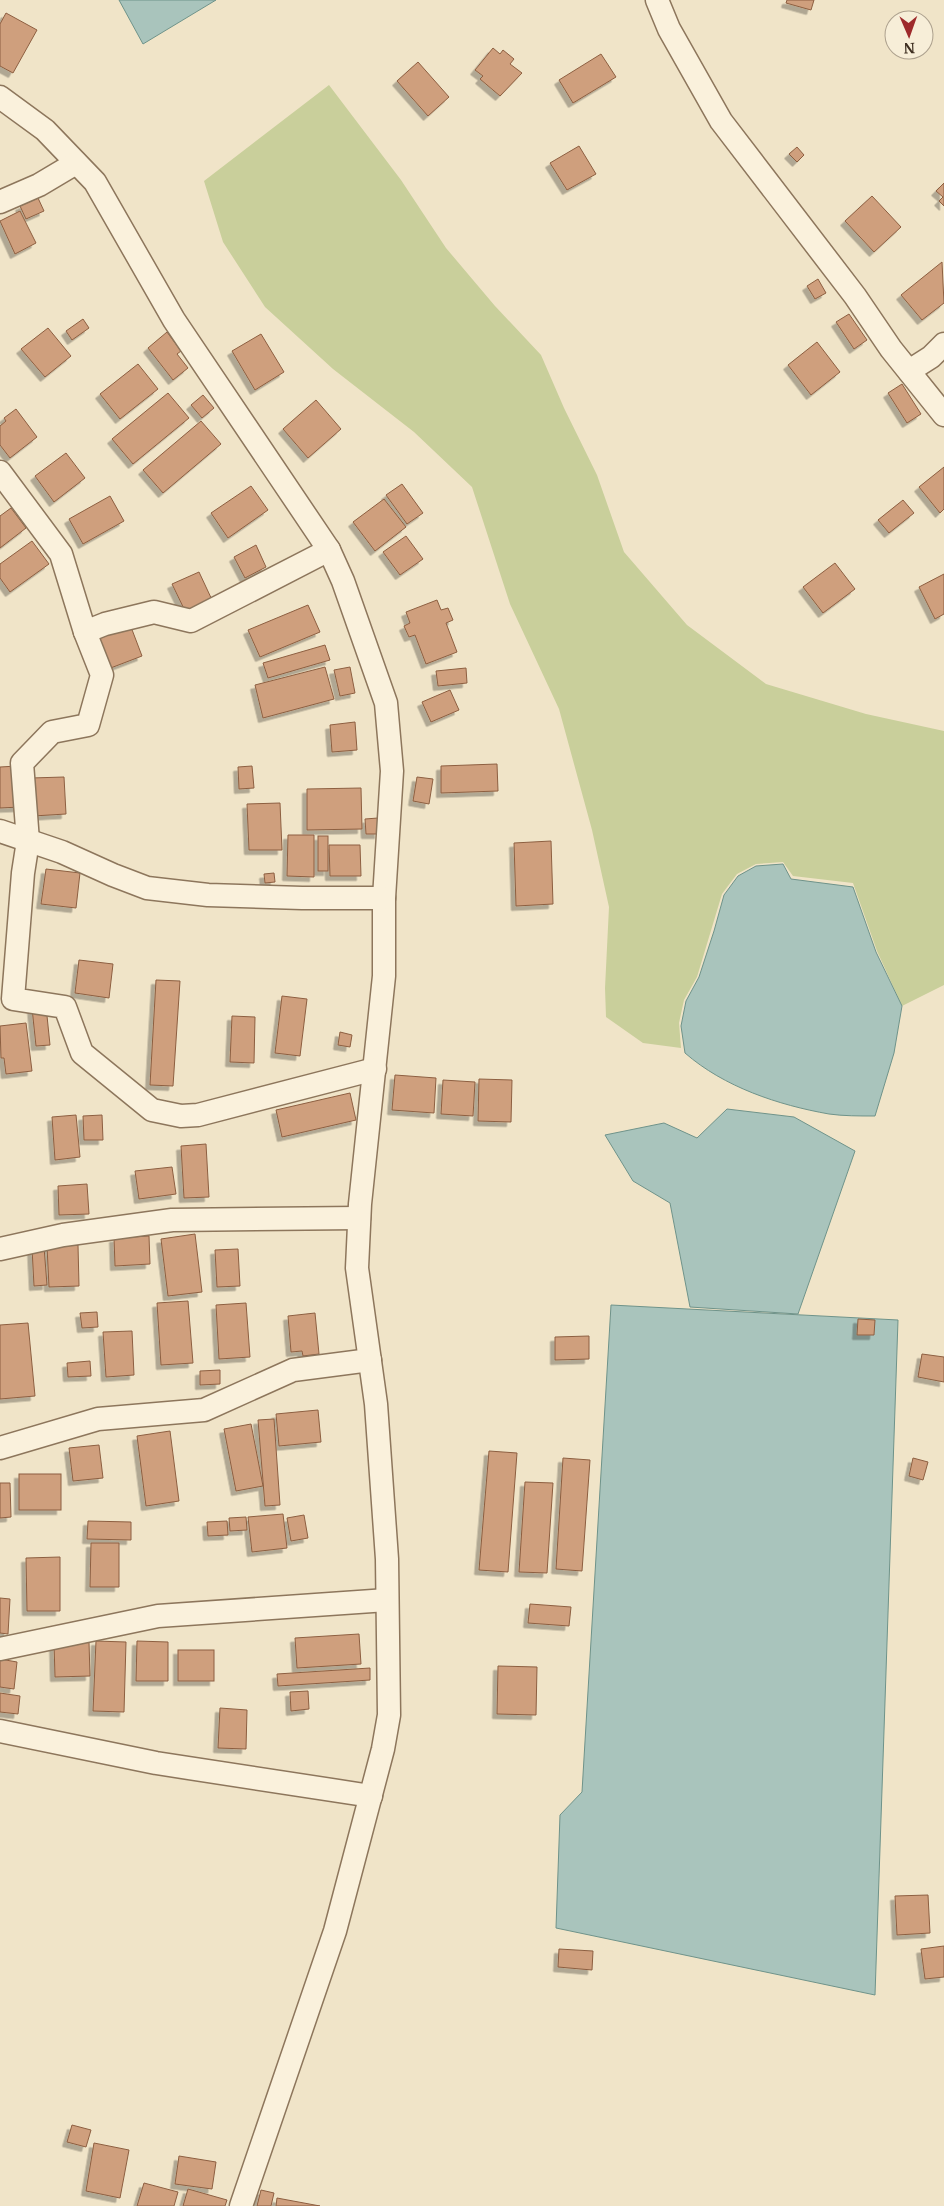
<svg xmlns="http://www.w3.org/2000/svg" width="944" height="2206" font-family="Merriweather,serif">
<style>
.green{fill:#c9cf9b}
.water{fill:#a9c4bc;stroke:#6f938a}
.building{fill:#cf9f7d;stroke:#8d5f41;filter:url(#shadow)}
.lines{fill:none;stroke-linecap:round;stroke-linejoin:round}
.street-casing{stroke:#8d765c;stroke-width:25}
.street{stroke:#faf1dc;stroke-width:22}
</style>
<defs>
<filter id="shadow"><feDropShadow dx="-4.5" dy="4.5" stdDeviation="0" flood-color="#0004"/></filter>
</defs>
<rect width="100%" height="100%" fill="#f0e4c8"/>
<polygon class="green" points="329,85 401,180 446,248 495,306 541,355 564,408 597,475 624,552 687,625 766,684 866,714 944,731 944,985 902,1006 877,951 853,883 793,876 783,862 756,864 737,874 722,894 697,977 684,1000 679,1023 681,1048 643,1043 606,1017 605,988 609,907 592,830 559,709 510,604 472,487 414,432 333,369 265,307 223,242 204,181"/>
<g class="water">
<polygon points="119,0 216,0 143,44"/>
<path d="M783 864 791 879 853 887 876 952 902 1006 894 1053 875 1116C859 1116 843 1116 829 1114 778 1105 724 1087 685 1053L681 1026 686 1001 699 977 714 931 724 895 738 876 756 866Z"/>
<polygon points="727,1109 794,1117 855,1151 798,1314 690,1307 670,1203 633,1181 605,1135 664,1123 697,1138"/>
<polygon points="611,1305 898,1320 875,1995 556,1928 560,1815 582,1792"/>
</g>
<g class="building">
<polygon points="787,0 814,0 811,10 786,3"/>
<polygon points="6,13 37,30 13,73 0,66 0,24"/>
<polygon points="493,48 500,54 503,50 514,59 510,64 522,73 500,96 480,79 483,76 475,70"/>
<polygon points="601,54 616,77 573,103 559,80"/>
<polygon points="418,62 449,97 428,116 397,81"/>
<polygon points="579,146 596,174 567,190 550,163"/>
<polygon points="797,147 804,155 797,162 789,154"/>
<polygon points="944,183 944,206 939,201 943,197 936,191"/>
<polygon points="872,196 901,227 874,252 845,221"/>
<polygon points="38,198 44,211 26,219 20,206"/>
<polygon points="20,211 36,243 15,254 0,221"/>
<polygon points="942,262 944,303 922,320 901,295"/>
<polygon points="818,279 826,293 815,299 807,286"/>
<polygon points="849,314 867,340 854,349 836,322"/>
<polygon points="83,319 89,328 72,340 66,331"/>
<polygon points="48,328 71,356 45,377 21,349"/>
<polygon points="167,332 181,351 177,354 188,368 173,380 148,348"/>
<polygon points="261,334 284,372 255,390 232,351"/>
<polygon points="817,342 840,372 811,395 788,365"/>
<polygon points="138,364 158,389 120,419 100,394"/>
<polygon points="902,384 921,414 907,423 888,393"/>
<polygon points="168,393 189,418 133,464 112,439"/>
<polygon points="203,395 214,408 202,418 191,405"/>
<polygon points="316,400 341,429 308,458 283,429"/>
<polygon points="16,409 37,437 10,458 0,445 0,426 6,421 4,418"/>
<polygon points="201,421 221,444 163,493 143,470"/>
<polygon points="66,453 85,478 54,502 35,476"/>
<polygon points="944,467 944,509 940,513 919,487"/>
<polygon points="402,484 423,513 407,524 386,495"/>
<polygon points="251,486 268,510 228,538 211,513"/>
<polygon points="110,496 124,521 83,544 69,519"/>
<polygon points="384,499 406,527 375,551 353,522"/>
<polygon points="903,500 914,513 889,533 878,520"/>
<polygon points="11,508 26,528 0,548 0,516"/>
<polygon points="406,536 423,559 400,575 383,552"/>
<polygon points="32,541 49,564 10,592 0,578 0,564"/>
<polygon points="256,545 266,567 245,578 234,557"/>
<polygon points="835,563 855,589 823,613 803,587"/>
<polygon points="199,572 213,602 187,615 172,584"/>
<polygon points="944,574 944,614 935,619 919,587"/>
<polygon points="437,600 441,610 448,608 453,620 446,623 457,652 426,664 415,635 409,637 404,626 410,623 406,612"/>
<polygon points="308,605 320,632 260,657 248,630"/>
<polygon points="131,627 142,656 108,669 97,639"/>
<polygon points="325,645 330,660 268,678 263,663"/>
<polygon points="325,667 334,699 263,718 255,685"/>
<polygon points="350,667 355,693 340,696 334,670"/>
<polygon points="466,668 467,683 438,686 436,671"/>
<polygon points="450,690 459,710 431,722 422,702"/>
<polygon points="355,722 357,750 332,752 330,725"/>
<polygon points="497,764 498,791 441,793 441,766"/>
<polygon points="17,766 20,807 0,808 0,767"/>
<polygon points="252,766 254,788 239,789 238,767"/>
<polygon points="64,777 66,814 33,816 31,778"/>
<polygon points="417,777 433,779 429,804 413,801"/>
<polygon points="361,788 362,829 307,830 307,789"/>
<polygon points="280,803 282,850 249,850 247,804"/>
<polygon points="378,818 379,834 366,834 365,819"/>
<polygon points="288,835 314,835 314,877 287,876"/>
<rect x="318" y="836" width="10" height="35"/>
<polygon points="551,841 553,904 516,906 514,843"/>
<polygon points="329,845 360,845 361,876 330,876"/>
<polygon points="46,869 80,873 76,908 41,904"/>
<polygon points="274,873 275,882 265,883 264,874"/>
<polygon points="79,960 113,964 109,998 75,993"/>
<polygon points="156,980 180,981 173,1086 150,1085"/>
<polygon points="282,996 307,999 300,1056 275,1053"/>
<polygon points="46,1006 50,1045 36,1046 32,1008"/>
<polygon points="232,1016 255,1017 254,1063 230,1062"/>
<polygon points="26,1023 32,1071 6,1074 4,1058 1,1058 0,1026"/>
<polygon points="340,1032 352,1035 350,1047 338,1045"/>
<polygon points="395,1075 436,1078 434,1113 392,1110"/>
<polygon points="479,1079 512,1080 511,1122 478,1121"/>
<polygon points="443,1080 475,1082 473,1116 441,1114"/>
<polygon points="350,1093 356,1120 282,1137 276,1110"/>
<polygon points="76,1115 80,1157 55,1160 52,1117"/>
<polygon points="102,1115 103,1140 84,1140 83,1116"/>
<polygon points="206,1144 209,1197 184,1198 181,1146"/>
<polygon points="172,1167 176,1194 139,1199 135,1171"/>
<polygon points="87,1184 89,1214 59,1215 58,1186"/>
<polygon points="195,1234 202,1292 168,1296 161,1239"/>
<polygon points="149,1236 150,1264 115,1266 114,1238"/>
<polygon points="78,1245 79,1286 49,1287 47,1246"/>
<polygon points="44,1247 47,1285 34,1286 32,1248"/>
<polygon points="238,1249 240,1286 217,1287 215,1250"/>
<polygon points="188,1301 193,1363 161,1365 157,1303"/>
<polygon points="246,1303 250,1357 219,1359 216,1305"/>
<polygon points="97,1312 98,1327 82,1328 80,1313"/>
<polygon points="315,1313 319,1354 303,1356 302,1351 291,1352 288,1316"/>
<polygon points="858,1319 875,1320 874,1335 857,1335"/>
<polygon points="28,1323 35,1396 0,1399 0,1325"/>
<polygon points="132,1331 134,1375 106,1377 103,1332"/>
<polygon points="589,1336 589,1359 555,1360 555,1337"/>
<polygon points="922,1354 944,1357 944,1382 918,1377"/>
<polygon points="90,1361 91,1376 68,1377 67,1363"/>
<polygon points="220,1370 220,1384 200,1385 200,1371"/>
<polygon points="318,1410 321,1442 279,1446 276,1414"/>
<polygon points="274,1419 280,1505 265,1506 258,1420"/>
<polygon points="251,1424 263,1486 236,1491 224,1429"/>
<polygon points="170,1431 179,1501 146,1506 137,1436"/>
<polygon points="99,1445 103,1478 73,1481 69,1448"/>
<polygon points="489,1451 517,1453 508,1572 479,1570"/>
<polygon points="563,1458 590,1460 582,1571 556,1569"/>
<polygon points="913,1458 928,1462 923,1480 909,1476"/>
<rect x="19" y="1474" width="42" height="36"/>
<polygon points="525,1482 553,1483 547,1573 519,1572"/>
<polygon points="0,1483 10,1483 11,1517 0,1518"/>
<polygon points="283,1514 287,1548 252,1552 248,1517"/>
<polygon points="304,1515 308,1538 291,1541 287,1518"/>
<polygon points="246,1517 247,1530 230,1531 229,1518"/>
<polygon points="88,1521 131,1522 131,1540 87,1539"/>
<polygon points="227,1521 228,1535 208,1536 207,1522"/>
<polygon points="91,1543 119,1543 119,1587 90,1587"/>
<polygon points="60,1557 60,1611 27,1611 26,1558"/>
<polygon points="0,1598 10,1599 8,1634 0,1633"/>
<polygon points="530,1604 571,1607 569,1626 528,1623"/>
<polygon points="359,1634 361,1664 297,1668 295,1638"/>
<polygon points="96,1641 126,1642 124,1712 93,1711"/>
<polygon points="137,1641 168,1642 168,1681 136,1681"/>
<polygon points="89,1642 90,1676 55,1677 54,1643"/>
<rect x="178" y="1650" width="36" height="31"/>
<polygon points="0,1659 17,1662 14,1689 0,1687"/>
<polygon points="498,1666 537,1667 536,1715 497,1714"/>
<polygon points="370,1668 370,1680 278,1686 277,1674"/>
<polygon points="308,1691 309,1709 291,1711 290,1692"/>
<polygon points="0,1693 20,1696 18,1714 0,1712"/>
<polygon points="220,1708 247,1710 246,1749 218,1748"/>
<polygon points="928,1895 930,1933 897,1935 895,1896"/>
<polygon points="944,1946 944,1977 925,1979 921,1949"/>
<polygon points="559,1949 593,1951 592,1970 558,1967"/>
<polygon points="72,2125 91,2130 86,2147 67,2142"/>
<polygon points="94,2143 129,2150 120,2198 86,2191"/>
<polygon points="179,2156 216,2162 212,2189 175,2184"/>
<polygon points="144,2183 178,2192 174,2206 137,2206"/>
<polygon points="188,2189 227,2200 225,2206 183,2206"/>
<polygon points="261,2190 274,2193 271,2206 257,2206"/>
<polygon points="277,2198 320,2206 276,2206"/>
</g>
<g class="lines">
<g class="street-casing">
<g id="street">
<polyline points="657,0 669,29 721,121 855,296 891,349 944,415"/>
<polyline points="0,97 45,130 95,182 174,320 329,550 343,581 386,703 392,771 384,898 384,976 360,1204 357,1268 376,1404 387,1559 389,1715 383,1749 335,1931 241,2206"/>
<polyline points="0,202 39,185 76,163"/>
<polyline points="909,371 931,357 944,344"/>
<polyline points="0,472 61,554 85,632 102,675 88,725 52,732 22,763 28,841 23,873 13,999 65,1007 82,1053 152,1110 181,1116 198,1115 375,1069"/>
<polyline points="85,632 105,624 154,612 191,621 329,550"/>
<polyline points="0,831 62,852 113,875 147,888 208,895 302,898 384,898"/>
<polyline points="0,1249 63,1235 172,1220 359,1218"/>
<polyline points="0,1448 98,1419 204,1410 293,1370 370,1360"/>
<polyline points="0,1649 158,1616 387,1600"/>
<polyline points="0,1731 156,1763 371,1796"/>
</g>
</g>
<use href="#street" class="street"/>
</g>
<g transform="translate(909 35) rotate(178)"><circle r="24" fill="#f7eed8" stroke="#ada18e"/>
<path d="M0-4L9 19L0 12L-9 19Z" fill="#9e2a2b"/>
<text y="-8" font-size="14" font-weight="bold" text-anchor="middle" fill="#3d2e20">N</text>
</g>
</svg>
